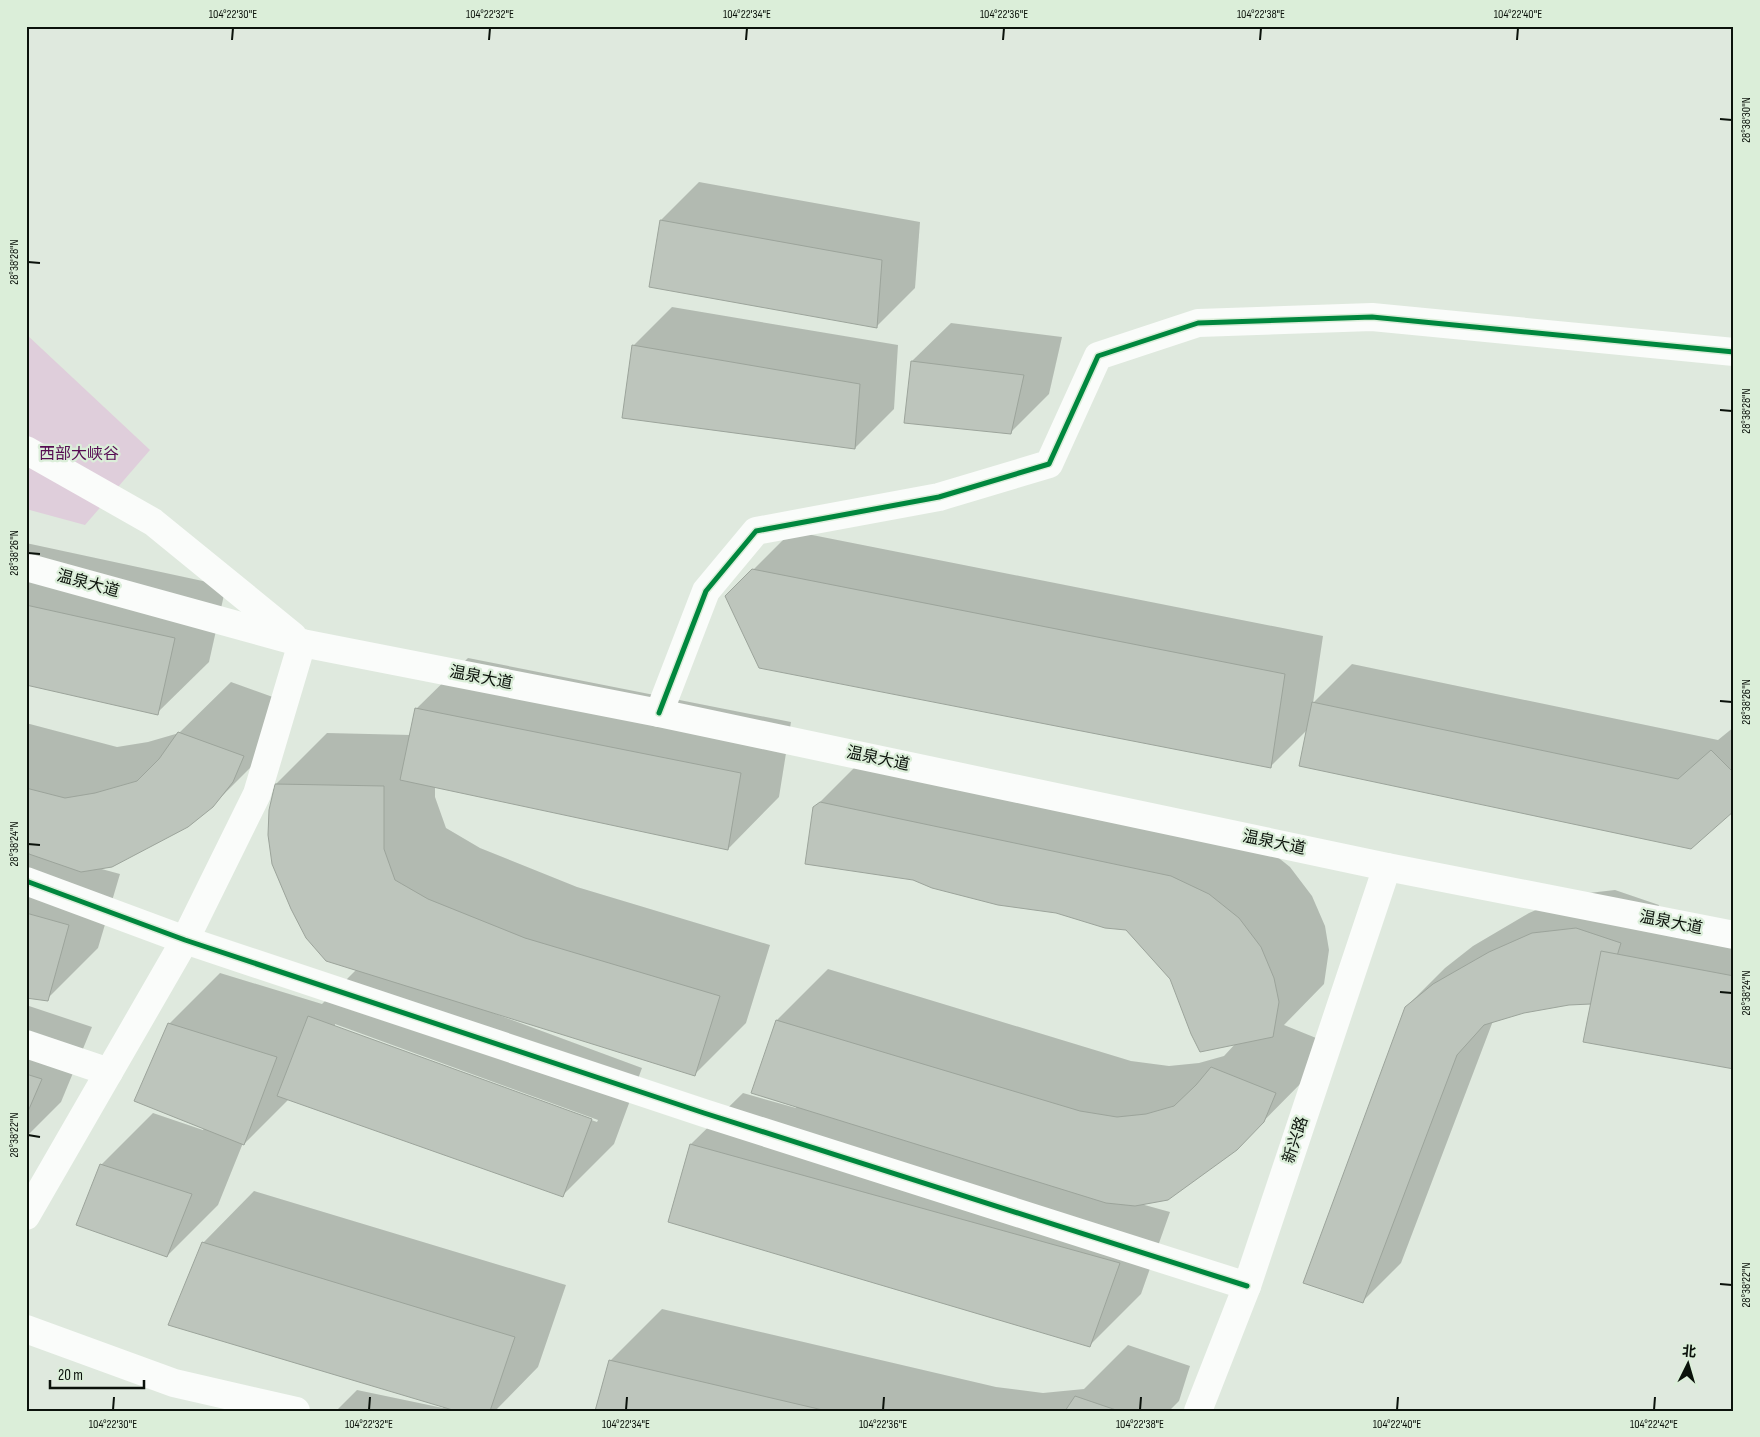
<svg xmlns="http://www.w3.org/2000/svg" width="1760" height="1437" font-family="'Sofia Sans Condensed','Noto Sans SC',sans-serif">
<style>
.green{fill:#dfcedb}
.shadow{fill:#0003;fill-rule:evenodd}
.building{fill:#bdc5bc;stroke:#9ca49b}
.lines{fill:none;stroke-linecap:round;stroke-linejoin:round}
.street{stroke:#fafcfa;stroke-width:28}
.secondary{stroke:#fafcfa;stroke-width:28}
.cycleway-casing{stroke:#dbeed9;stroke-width:8}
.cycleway{stroke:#00873e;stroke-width:5}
.ticks{fill:none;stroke:#0b120b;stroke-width:2}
.labels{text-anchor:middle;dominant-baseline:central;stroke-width:4.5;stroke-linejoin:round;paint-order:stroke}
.park-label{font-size:16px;fill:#560c52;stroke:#dbeed9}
.street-label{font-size:16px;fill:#0b120b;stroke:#dbeed9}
.neatline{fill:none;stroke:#0b120b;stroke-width:2}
.ticks-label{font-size:12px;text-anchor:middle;fill:#0b120b}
</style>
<rect width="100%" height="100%" fill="#dfe9de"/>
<polygon class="green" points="26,334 150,450 85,525 26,509"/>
<g class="shadow">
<polygon points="699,182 920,222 915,288 876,327 661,220"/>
<polygon points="672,307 898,345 894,409 855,448 634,345"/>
<polygon points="951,323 1062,337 1049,394 1010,433 912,361"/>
<polygon points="792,531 1323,636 1313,703 1352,664 1718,740 1734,727 1734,809 1308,729 1271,766 727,596"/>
<polygon points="26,543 226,586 209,662 157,713 26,683"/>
<path d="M468 658 791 722 779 797 728 849 435 786V797L446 828 480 848 577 887 770 945 746 1023 695 1074 493 1011V1013L642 1068 614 1144 563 1195 289 1099 244 1144 243 1143 218 1205 167 1256 101 1165 153 1113 203 1130 204 1128 169 1024 220 973 322 1004 357 969 276 784 327 733 411 735 416 709ZM335 1024 598 1120 597 1122 335 1027Z"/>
<polygon points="231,682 295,705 264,754 212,806 98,868 120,874 98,948 47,999 26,997 26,848 29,849 26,840 26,723 117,747 148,742 179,733"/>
<polygon points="866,756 1260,843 1290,867 1312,896 1325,926 1329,950 1324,984 1284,1025 1326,1042 1315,1069 1236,1149 1141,1204 1170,1212 1141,1294 1090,1345 691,1144 743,1093 796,1108 777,1020 828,969 1131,1061 1169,1066 1199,1063 1224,1056 1236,1043 1171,979 1126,929 814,808"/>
<polygon points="1615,890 1659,905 1655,915 1734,930 1734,1067 1592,1002 1569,1004 1523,1012 1493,1021 1401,1263 1363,1301 1406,1007 1445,968 1473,946 1529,913 1571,895"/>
<polygon points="26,1005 92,1027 61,1102 26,1137"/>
<polygon points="254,1191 566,1285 538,1367 495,1411 336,1411 357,1390 443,1408 443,1406 203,1243"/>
<polygon points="662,1309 996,1387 1043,1393 1084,1389 1128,1345 1190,1366 1179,1401 1169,1411 597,1411 610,1361"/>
</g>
<g class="building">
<polygon points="660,220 882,260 877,328 649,287"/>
<polygon points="632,345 860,384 855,449 622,418"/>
<polygon points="911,361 1024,375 1011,434 904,423"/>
<polygon points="752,569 1285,674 1271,768 759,668 725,596"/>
<polygon points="26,605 175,638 158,715 26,685"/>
<polygon points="1312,702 1678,779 1711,750 1734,773 1734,811 1691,849 1299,766"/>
<polygon points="415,708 741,773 728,850 400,780"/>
<polygon points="178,732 244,756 233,782 213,807 188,827 112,867 81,872 29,854 26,843 26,788 65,798 95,793 137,781 159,759"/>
<polygon points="275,784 384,786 384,849 395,880 428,899 525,938 720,996 695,1076 326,961 306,938 291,909 272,864 268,835 269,810"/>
<polygon points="820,802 1171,876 1209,894 1239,918 1261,947 1274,978 1279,1002 1273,1037 1200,1052 1191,1034 1170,979 1126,930 1105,928 1056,913 998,905 932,888 913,880 805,864 813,807"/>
<polygon points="26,913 69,925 48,1001 26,998"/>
<polygon points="1576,928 1621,943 1604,998 1591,1004 1569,1005 1524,1013 1484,1025 1457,1055 1363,1303 1303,1283 1405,1007 1433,984 1489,952 1532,933"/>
<polygon points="1601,951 1734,976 1734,1069 1583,1042"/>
<polygon points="308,1016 592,1119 563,1197 277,1096"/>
<polygon points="776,1020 1080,1111 1117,1117 1146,1114 1174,1106 1196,1085 1211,1067 1276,1093 1264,1122 1237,1150 1168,1200 1135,1206 1106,1203 751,1093"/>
<polygon points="168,1023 277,1057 244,1145 134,1101"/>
<polygon points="26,1074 42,1079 26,1116"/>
<polygon points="690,1144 1120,1263 1090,1347 668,1222"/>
<polygon points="100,1164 192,1194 167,1257 76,1225"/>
<polygon points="202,1242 515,1337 490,1411 456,1411 168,1325"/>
<polygon points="609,1360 827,1411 595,1411"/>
<polygon points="1075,1396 1119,1411 1065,1411"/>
</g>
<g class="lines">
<g class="street">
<polyline points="659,713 706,591 756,531 939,497 1049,464 1098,356 1198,323 1372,317 1734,352"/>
<polyline points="26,881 185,940 704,1113 1247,1286"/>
<polyline points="26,1044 109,1072"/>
<polyline points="26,1216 185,940 257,794 302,643"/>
<polyline points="26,1329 174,1383 296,1411"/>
</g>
<g class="secondary">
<polyline points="26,450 153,522 293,636"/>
<polyline points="26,567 302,643 659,713 1387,867 1734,935"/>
<polyline points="1198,1411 1247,1286 1387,867"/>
</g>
<g class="cycleway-casing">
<g id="cycleway">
<polyline points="659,713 706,591 756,531 939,497 1049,464 1098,356 1198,323 1372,317 1734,352"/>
<polyline points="26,881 185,940 704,1113 1247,1286"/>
</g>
</g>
<use href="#cycleway" class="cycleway"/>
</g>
<path class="ticks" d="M232 40 233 28M489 40 490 28M746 40 747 28M1003 40 1004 28M1260 40 1261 28M1517 40 1518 28M1720 119 1732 120M28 262 40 263M1720 410 1732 411M28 553 40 554M1720 701 1732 702M28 844 40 845M1720 992 1732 993M28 1135 40 1137M1720 1284 1732 1285M113 1410 114 1397M369 1410 370 1397M626 1410 627 1397M883 1410 884 1397M1140 1410 1141 1397M1397 1410 1398 1397M1654 1410 1655 1397"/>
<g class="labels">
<g class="park-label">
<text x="79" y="454">西部大峡谷</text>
</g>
<g class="street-label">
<text transform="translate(88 584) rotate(15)">温泉大道</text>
<text transform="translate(481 678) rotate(11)">温泉大道</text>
<text transform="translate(878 759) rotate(12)">温泉大道</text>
<text transform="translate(1274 843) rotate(12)">温泉大道</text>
<text transform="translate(1671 923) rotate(11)">温泉大道</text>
<text transform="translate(1296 1140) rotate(-72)">新兴路</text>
</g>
</g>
<rect width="1760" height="1437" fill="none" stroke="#dbeed9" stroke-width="55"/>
<g transform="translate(1688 1364) rotate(5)" stroke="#dbeed9" stroke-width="4" paint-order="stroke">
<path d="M0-4L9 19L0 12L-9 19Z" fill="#0b120b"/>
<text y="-8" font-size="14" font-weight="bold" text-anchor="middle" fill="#0b120b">北</text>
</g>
<path d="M50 1380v8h94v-8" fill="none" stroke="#0b120b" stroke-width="2.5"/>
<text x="58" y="1380" font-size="15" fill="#0b120b" stroke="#dbeed9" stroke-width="4" paint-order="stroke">20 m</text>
<rect x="28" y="28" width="1704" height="1382" class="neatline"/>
<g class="ticks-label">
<text x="233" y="18">104°22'30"E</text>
<text x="490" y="18">104°22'32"E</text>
<text x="747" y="18">104°22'34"E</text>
<text x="1004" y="18">104°22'36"E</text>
<text x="1261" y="18">104°22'38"E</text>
<text x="1518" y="18">104°22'40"E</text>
<text transform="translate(1746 120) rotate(-90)" y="4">28°38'30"N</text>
<text transform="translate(14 262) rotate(-90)" y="4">28°38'28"N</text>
<text transform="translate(1746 411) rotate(-90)" y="4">28°38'28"N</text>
<text transform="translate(14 553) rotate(-90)" y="4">28°38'26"N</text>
<text transform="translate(1746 702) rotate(-90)" y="4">28°38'26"N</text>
<text transform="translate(14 844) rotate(-90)" y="4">28°38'24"N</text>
<text transform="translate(1746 993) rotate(-90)" y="4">28°38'24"N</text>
<text transform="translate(14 1135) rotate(-90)" y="4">28°38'22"N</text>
<text transform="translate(1746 1285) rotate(-90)" y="4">28°38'22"N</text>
<text x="113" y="1428">104°22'30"E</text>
<text x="369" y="1428">104°22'32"E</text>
<text x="626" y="1428">104°22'34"E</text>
<text x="883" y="1428">104°22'36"E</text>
<text x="1140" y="1428">104°22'38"E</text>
<text x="1397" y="1428">104°22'40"E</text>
<text x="1654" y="1428">104°22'42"E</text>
</g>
</svg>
